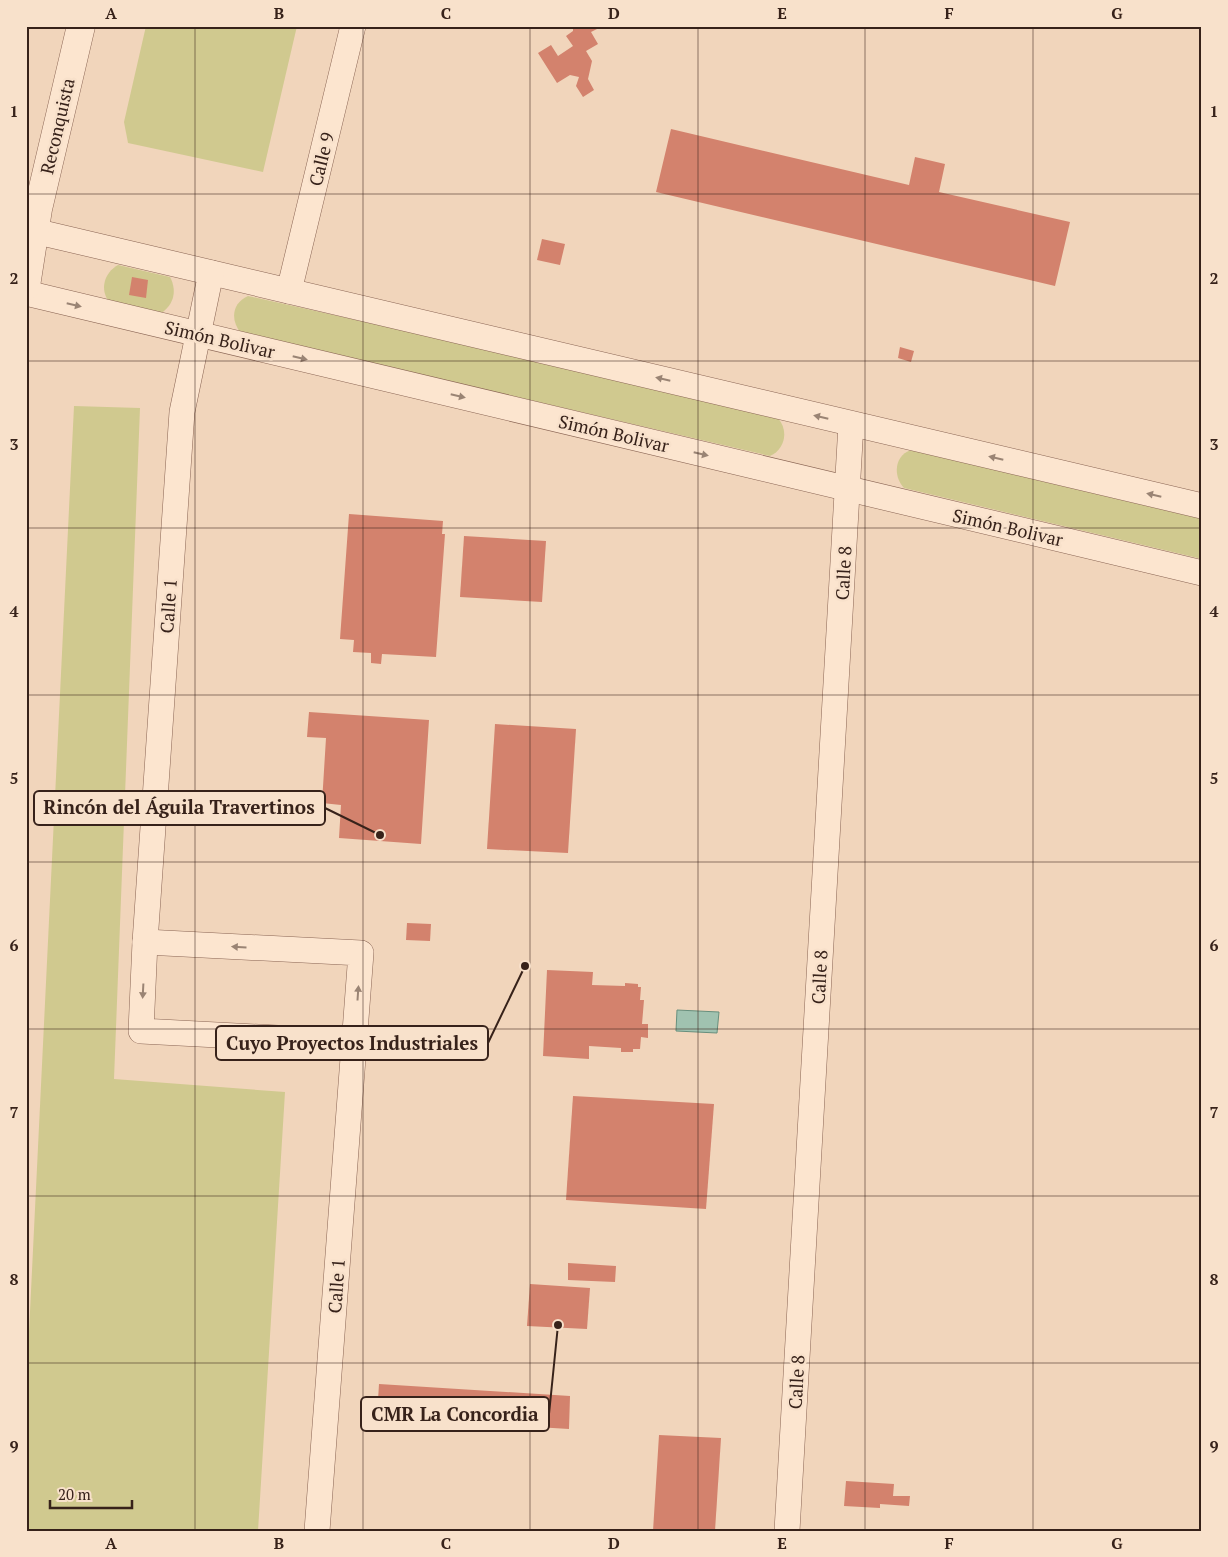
<svg xmlns="http://www.w3.org/2000/svg" width="1228" height="1557" font-family="'PT Serif',serif">
<style>
.green{fill:#d0c98f}
.water{fill:#a0c2b0;stroke:#678f7d}
.building{fill:#d3826d}
.lines{fill:none;stroke-linecap:round;stroke-linejoin:round}
.minor-casing{stroke:#8a6554;stroke-width:26}
.tertiary-casing{stroke:#8a6554;stroke-width:29}
.minor{stroke:#fce5cf;stroke-width:25}
.tertiary{stroke:#fce5cf;stroke-width:28}
.oneway{fill:#9a8474}
.grid{fill:none;stroke:#37221a;stroke-width:1;stroke-opacity:0.55}
.labels{text-anchor:middle;dominant-baseline:central;stroke-width:5;stroke-linejoin:round;paint-order:stroke}
.street-label{font-size:18px;fill:#37221a;stroke:#f8e1cb}
.leader{fill:none;stroke:#37221a;stroke-width:2}
.callout-dot{fill:#37221a;stroke:#f8e1cb;stroke-width:2}
.callout{fill:#f8e1cb;stroke:#37221a;stroke-width:2}
.callout-label{font-size:19px;text-anchor:middle;font-weight:bold;fill:#37221a}
.neatline{fill:none;stroke:#37221a;stroke-width:2}
.grid-label{font-size:16px;text-anchor:middle;font-weight:bold;fill:#37221a}
</style>
<rect width="100%" height="100%" fill="#f1d5bb"/>
<g class="green">
<polygon points="146,26 297,26 263,172 128,143 124,122"/>
<path d="M118 265 170 277C178 292 173 307 158 315L110 303C99 290 104 273 118 265Z"/>
<path d="M248 296 392 328 778 418C789 431 785 449 770 456L241 333C230 320 232 303 248 296Z"/>
<polygon points="74,406 140,408 114,1079 285,1092 258,1531 26,1531 26,1394"/>
<path d="M911 450 1202 519V559L904 488C893 476 894 456 911 450Z"/>
</g>
<polygon class="water" points="677,1010 719,1012 717,1033 676,1031"/>
<g class="building">
<polygon points="573,26 603,26 591,32 598,44 586,51 592,61 588,79 594,90 583,97 576,86 579,77 570,75 557,83 538,53 551,45 558,56 573,46 566,36 573,31"/>
<polygon points="671,129 909,185 915,157 945,164 939,192 1070,222 1055,286 656,192"/>
<polygon points="542,239 565,244 560,265 537,260"/>
<polygon points="132,277 148,280 146,298 129,295"/>
<polygon points="900,347 914,351 911,362 898,358"/>
<polygon points="349,514 443,521 442,534 445,534 436,657 382,654 381,664 371,663 371,653 353,652 354,640 340,639"/>
<polygon points="464,536 546,541 542,602 460,597"/>
<polygon points="309,712 429,720 421,844 339,838 341,805 322,803 326,738 307,737"/>
<polygon points="495,724 576,729 568,853 487,849"/>
<polygon points="407,923 431,924 430,941 406,940"/>
<polygon points="547,970 593,972 592,985 625,986 625,983 638,984 638,987 641,987 640,1000 644,1000 642,1024 648,1024 648,1038 641,1037 640,1049 633,1049 633,1052 621,1052 621,1048 589,1046 589,1059 543,1056"/>
<polygon points="573,1096 714,1104 706,1209 566,1200"/>
<polygon points="568,1263 616,1266 615,1282 568,1280"/>
<polygon points="530,1284 590,1288 587,1329 527,1326"/>
<polygon points="379,1384 570,1396 569,1429 377,1417"/>
<polygon points="659,1435 721,1438 715,1531 653,1531"/>
<polygon points="846,1481 894,1484 893,1496 910,1496 909,1506 880,1504 880,1508 844,1506"/>
</g>
<g class="lines">
<g class="minor-casing">
<g id="minor">
<polyline points="34,231 1202,506"/>
<polyline points="211,273 182,412 145,942 141,1031 355,1042"/>
<polyline points="289,291 353,26"/>
<polyline points="26,293 1202,573"/>
<polyline points="145,942 361,953 317,1531"/>
<polyline points="787,1531 851,424"/>
</g>
</g>
<g class="tertiary-casing">
<polyline id="tertiary" points="26,286 38,209 81,26"/>
</g>
<use href="#minor" class="minor"/>
<use href="#tertiary" class="tertiary"/>
</g>
<defs><path id="oneway-solid" d="M-6-.8H1V-3.2L6.5 0L1 3.2V.8H-6Z" transform="scale(1.25)"/></defs>
<g class="oneway">
<use href="#oneway-solid" transform="translate(74 305) rotate(13)"/>
<use href="#oneway-solid" transform="translate(300 358) rotate(13)"/>
<use href="#oneway-solid" transform="translate(663 379) rotate(-167)"/>
<use href="#oneway-solid" transform="translate(458 396) rotate(13)"/>
<use href="#oneway-solid" transform="translate(821 417) rotate(-167)"/>
<use href="#oneway-solid" transform="translate(701 454) rotate(13)"/>
<use href="#oneway-solid" transform="translate(996 458) rotate(-167)"/>
<use href="#oneway-solid" transform="translate(1154 495) rotate(-167)"/>
<use href="#oneway-solid" transform="translate(239 947) rotate(-177)"/>
<use href="#oneway-solid" transform="translate(143 991) rotate(93)"/>
<use href="#oneway-solid" transform="translate(358 993) rotate(-86)"/>
</g>
<path class="grid" d="M195 26V1531M363 26V1531M530 26V1531M698 26V1531M865 26V1531M1033 26V1531M26 194H1202M26 361H1202M26 528H1202M26 695H1202M26 862H1202M26 1029H1202M26 1196H1202M26 1363H1202"/>
<g class="labels">
<g class="street-label">
<text transform="translate(57 126) rotate(-77)">Reconquista</text>
<text transform="translate(321 159) rotate(-76)">Calle 9</text>
<text transform="translate(220 339) rotate(13)">Simón Bolivar</text>
<text transform="translate(614 433) rotate(13)">Simón Bolivar</text>
<text transform="translate(1008 527) rotate(13)">Simón Bolivar</text>
<text transform="translate(843 573) rotate(-87)">Calle 8</text>
<text transform="translate(168 606) rotate(-86)">Calle 1</text>
<text transform="translate(819 977) rotate(-87)">Calle 8</text>
<text transform="translate(336 1286) rotate(-86)">Calle 1</text>
<text transform="translate(796 1382) rotate(-87)">Calle 8</text>
</g>
</g>
<path class="leader" d="M380 835L325 808M525 966L488 1043M558 1325L549 1414"/>
<g class="callout-dot">
<circle cx="380" cy="835" r="5"/>
<circle cx="525" cy="966" r="5"/>
<circle cx="558" cy="1325" r="5"/>
</g>
<g class="callout">
<rect x="34" y="791" width="291" height="34" rx="5"/>
<rect x="216" y="1026" width="272" height="34" rx="5"/>
<rect x="361" y="1397" width="188" height="34" rx="5"/>
</g>
<g class="callout-label">
<text x="179" y="814">Rincón del Águila Travertinos</text>
<text x="352" y="1050">Cuyo Proyectos Industriales</text>
<text x="455" y="1421">CMR La Concordia</text>
</g>
<rect width="1228" height="1557" fill="none" stroke="#f8e1cb" stroke-width="55"/>
<path d="M50 1500v8h82v-8" fill="none" stroke="#37221a" stroke-width="2.5"/>
<text x="58" y="1500" font-size="15" fill="#37221a" stroke="#f8e1cb" stroke-width="4" paint-order="stroke">20 m</text>
<rect x="28" y="28" width="1172" height="1502" class="neatline"/>
<g class="grid-label">
<text x="111" y="19">A</text>
<text x="279" y="19">B</text>
<text x="446" y="19">C</text>
<text x="614" y="19">D</text>
<text x="782" y="19">E</text>
<text x="949" y="19">F</text>
<text x="1117" y="19">G</text>
<text x="14" y="117">1</text>
<text x="1214" y="117">1</text>
<text x="14" y="284">2</text>
<text x="1214" y="284">2</text>
<text x="14" y="450">3</text>
<text x="1214" y="450">3</text>
<text x="14" y="617">4</text>
<text x="1214" y="617">4</text>
<text x="14" y="784">5</text>
<text x="1214" y="784">5</text>
<text x="14" y="951">6</text>
<text x="1214" y="951">6</text>
<text x="14" y="1118">7</text>
<text x="1214" y="1118">7</text>
<text x="14" y="1285">8</text>
<text x="1214" y="1285">8</text>
<text x="14" y="1452">9</text>
<text x="1214" y="1452">9</text>
<text x="111" y="1549">A</text>
<text x="279" y="1549">B</text>
<text x="446" y="1549">C</text>
<text x="614" y="1549">D</text>
<text x="782" y="1549">E</text>
<text x="949" y="1549">F</text>
<text x="1117" y="1549">G</text>
</g>
</svg>
